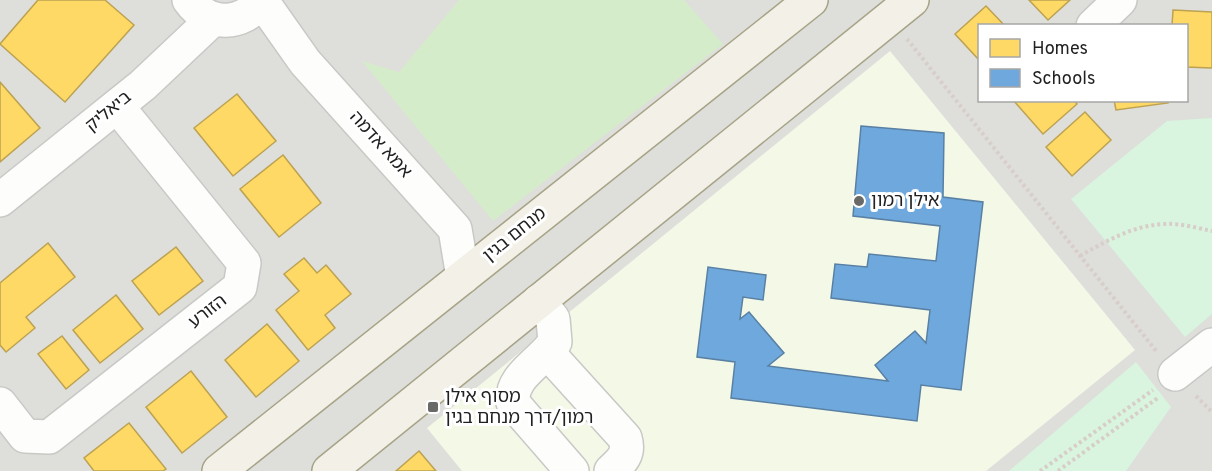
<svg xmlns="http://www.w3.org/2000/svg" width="1212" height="471" font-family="Overpass,'Noto Sans Hebrew',sans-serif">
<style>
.residential{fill:#dededb;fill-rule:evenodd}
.education{fill:#f4f8e7}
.grass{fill:#d5ecca}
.park{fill:#d9f4df}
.homes{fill:#ffd966;stroke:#bca251;stroke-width:1.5}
.schools{fill:#6fa8dc;stroke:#5880a4;stroke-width:1.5}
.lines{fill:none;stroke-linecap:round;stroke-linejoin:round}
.minor-casing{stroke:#c8c8c6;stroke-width:36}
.major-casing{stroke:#a6a386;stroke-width:36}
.path{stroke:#d8cec9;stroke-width:4;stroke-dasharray:3 3;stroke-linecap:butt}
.minor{stroke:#fdfdfc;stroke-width:33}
.major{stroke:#f2f0e7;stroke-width:33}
.poi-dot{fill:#696967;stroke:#fff;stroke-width:2}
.labels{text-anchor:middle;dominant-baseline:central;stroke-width:6;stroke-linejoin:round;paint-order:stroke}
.street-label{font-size:18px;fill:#212121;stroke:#fff}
.poi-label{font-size:18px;fill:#212121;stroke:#fff;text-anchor:start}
</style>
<rect width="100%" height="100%" fill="#efefea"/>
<path class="residential" d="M0 0H1212V471H0ZM980 26H1186V100H980Z"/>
<polygon class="education" points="890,51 1135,350 986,471 462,471 427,428"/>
<polygon class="grass" points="459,0 684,0 723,44 493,221 362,61 399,72"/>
<g class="park">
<polygon points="1212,118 1212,314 1185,337 1071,199 1167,121"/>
<polygon points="1136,362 1171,407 1126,471 1009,471"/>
</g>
<g class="homes">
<polygon points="38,0 105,0 134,25 65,102 0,44"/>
<polygon points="1029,0 1070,0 1048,20"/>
<polygon points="986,6 1005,26 980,26 980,61 955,34"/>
<polygon points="1173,10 1212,12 1212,68 1186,67 1186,26 1172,26"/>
<polygon points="0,82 40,128 0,162"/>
<polygon points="237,94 276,141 233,176 194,128"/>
<polygon points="1013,100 1074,100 1077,104 1043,134"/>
<polygon points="1114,100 1167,100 1168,103 1116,110"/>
<polygon points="1085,112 1111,140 1072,176 1046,147"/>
<polygon points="283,155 321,203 279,237 240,189"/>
<polygon points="48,243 75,277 26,317 35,328 6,352 0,345 0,283"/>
<polygon points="176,247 203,281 159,315 132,281"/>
<polygon points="304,258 317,273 326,265 351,294 325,315 335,328 308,350 276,310 299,291 284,274"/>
<polygon points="116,295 143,329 100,363 73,330"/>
<polygon points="267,324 299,361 256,397 225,360"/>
<polygon points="62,336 89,370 66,389 38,354"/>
<polygon points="191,371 227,417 182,453 146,407"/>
<polygon points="129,423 166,469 163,471 94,471 84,458"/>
<polygon points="419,451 436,471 396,471"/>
</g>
<polygon class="schools" points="861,126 944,133 943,197 983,202 961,390 921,385 917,421 731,398 735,362 697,357 708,267 766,275 763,300 743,297 740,319 749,312 784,353 768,366 888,381 875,365 915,331 926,343 930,310 831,298 835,264 867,267 869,254 936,261 940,226 853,216"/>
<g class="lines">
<g class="minor-casing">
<g id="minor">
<path d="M189 0C209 28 242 26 263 0"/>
<polyline points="262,1 305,62 455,229 463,277"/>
<polyline points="1093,26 1120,0"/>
<polyline points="0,200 143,85 213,19"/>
<path d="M539 301 553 319 555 342C541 363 510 376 513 403L572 471"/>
<path d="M548 353 625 438C630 454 622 461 611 471"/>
<polyline points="1175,374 1212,345"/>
<polyline points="0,404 25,436 49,437 240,287 244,263 117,106"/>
</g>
</g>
<g class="major-casing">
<g id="major">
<polyline points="219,471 811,0"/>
<polyline points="329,471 912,0"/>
</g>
</g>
<g class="path">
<polyline points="907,39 1157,352"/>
<path d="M1080 256C1106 241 1134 225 1165 224 1180 223 1197 228 1212 231"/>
<polyline points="1196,396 1212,412"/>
<polyline points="1040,471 1153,390"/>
<polyline points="1058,471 1159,397"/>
</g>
<use href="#minor" class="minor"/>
<use href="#major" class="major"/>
</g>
<g class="poi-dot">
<circle cx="859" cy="201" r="6"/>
<rect x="427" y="401" width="12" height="12" rx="3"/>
</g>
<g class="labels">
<g class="street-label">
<text transform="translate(109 112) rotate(-39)">ביאליק</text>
<text transform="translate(380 145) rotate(48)">אמא אדמה</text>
<text transform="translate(515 235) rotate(-39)">מנחם בגין</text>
<text transform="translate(208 312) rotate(-38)">הזורע</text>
</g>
<g class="poi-label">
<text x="871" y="201">אילן רמון</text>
<text x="445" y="397">מסוף אילן<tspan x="445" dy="21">רמון/דרך מנחם בגין</tspan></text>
</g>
</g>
<rect x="978" y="24" width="210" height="78" fill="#ffffff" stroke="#a6a6a6" stroke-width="1.5"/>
<rect x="990" y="39" width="30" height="18" fill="#ffd966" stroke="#a6a6a6" stroke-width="1.5"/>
<text x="1032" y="54" font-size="18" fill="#212121">Homes</text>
<rect x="990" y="69" width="30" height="18" fill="#6fa8dc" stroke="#a6a6a6" stroke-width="1.5"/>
<text x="1032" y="84" font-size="18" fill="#212121">Schools</text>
</svg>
